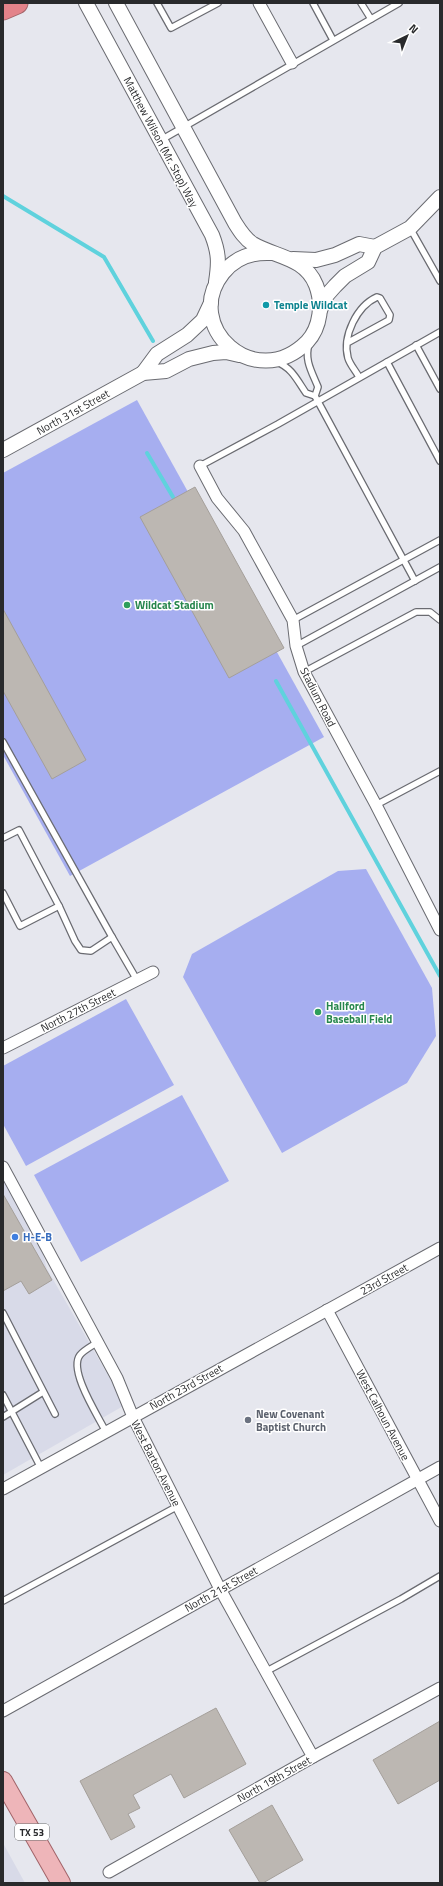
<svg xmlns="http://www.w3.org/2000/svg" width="443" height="1886" font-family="'Titillium Web',sans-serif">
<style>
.built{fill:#d8dae8}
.park{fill:#a6aef0}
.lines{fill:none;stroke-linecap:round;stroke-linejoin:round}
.stream{stroke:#5fd2dd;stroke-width:4}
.building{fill:#bcb7b2;stroke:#a49f9a}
.service-casing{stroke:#6a6b71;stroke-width:8}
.minor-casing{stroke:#6a6b71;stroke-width:13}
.tertiary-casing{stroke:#6a6b71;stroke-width:16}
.primary-casing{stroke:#a26469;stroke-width:20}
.motorway-casing{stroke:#a26469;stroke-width:23}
.service{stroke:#fff;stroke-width:5.5}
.minor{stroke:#fff;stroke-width:11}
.tertiary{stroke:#fff;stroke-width:14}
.primary{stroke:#eeb5b9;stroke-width:18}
.motorway{stroke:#e3838a;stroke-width:21}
.culture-dot{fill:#0f9aa8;stroke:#fff;stroke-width:1.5}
.leisure-dot{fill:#2e9e5b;stroke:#fff;stroke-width:1.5}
.shop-dot{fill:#3f7fe0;stroke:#fff;stroke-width:1.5}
.worship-dot{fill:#6b7280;stroke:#fff;stroke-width:1.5}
.labels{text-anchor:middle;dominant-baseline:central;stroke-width:3;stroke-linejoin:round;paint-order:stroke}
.shield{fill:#fff;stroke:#696a6b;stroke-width:1}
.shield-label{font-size:10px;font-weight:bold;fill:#292a2c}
.street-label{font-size:11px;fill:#292a2c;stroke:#fff}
.culture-label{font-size:11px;font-weight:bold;fill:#0d838f;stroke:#fff;text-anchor:start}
.leisure-label{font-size:11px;font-weight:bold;fill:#27864d;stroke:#fff;text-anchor:start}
.shop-label{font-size:11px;font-weight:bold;fill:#366cbe;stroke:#fff;text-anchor:start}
.worship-label{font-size:11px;font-weight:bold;fill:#5b616d;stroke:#fff;text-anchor:start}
</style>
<rect width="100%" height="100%" fill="#e6e7ee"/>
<g class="built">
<polygon points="3,1180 40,1243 47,1269 125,1405 3,1475"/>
<polygon points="3,1843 25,1883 3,1883"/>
</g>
<g class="park">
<polygon points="137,400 324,737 70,876 3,755 3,473"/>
<polygon points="366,869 432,988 436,1036 407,1083 282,1153 183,977 192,954 338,871"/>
<polygon points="126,999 174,1085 26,1166 3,1124 3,1066"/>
<polygon points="182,1095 229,1181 81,1262 34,1175"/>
</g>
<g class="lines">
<g class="stream">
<polyline points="3,196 104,257 153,341"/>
<polyline points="147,453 173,497"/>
<polyline points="276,681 440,976"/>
</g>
</g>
<g class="building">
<polygon points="195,487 284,648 229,678 140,517"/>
<polygon points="3,609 86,760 52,779 3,691"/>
<polygon points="3,1194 52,1280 29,1294 21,1281 3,1291"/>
<polygon points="216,1708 246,1764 184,1798 171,1774 133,1795 140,1808 128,1814 135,1827 111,1840 80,1781"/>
<polygon points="440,1721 440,1780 398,1804 373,1760"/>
<polygon points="272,1805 303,1860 263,1883 260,1883 229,1830"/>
</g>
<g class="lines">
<g class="service-casing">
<g id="service">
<polyline points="157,3 171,28 218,3"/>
<polyline points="313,3 333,40"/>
<polyline points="361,3 371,19"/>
<polyline points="161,140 399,3"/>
<polyline points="410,228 440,281"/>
<path d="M347 343 389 320 390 315 380 298 377 297C357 306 342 336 348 358 350 365 356 371 359 377"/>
<path d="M309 344C304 360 312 372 318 387L315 396"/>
<polyline points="416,345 440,389"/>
<path d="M277 362C292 368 297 380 306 393L315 396 415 581"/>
<polyline points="387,362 440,461"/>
<polyline points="200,466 278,424 440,332"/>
<polyline points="293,620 440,540"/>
<polyline points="296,646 440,567"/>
<polyline points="304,672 416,612 430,612 440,620"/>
<polyline points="3,742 112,937"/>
<polyline points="376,805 440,771"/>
<polyline points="3,838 19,830 59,906 20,926 3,893"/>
<polyline points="59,906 75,941 81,950 91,951 112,937 137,980"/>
<polyline points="3,1313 55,1414"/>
<path d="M98 1342C92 1346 84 1350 80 1355 68 1370 98 1416 106 1432"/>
<polyline points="3,1395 41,1468"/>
<polyline points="3,1417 43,1392"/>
<polyline points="3,1601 178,1506"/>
<polyline points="265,1672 401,1599 440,1576"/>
</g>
</g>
<g class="minor-casing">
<g id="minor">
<polyline points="259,3 292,63"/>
<polyline points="200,466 217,498 244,531 293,620 296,646 304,672 376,805 440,930"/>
<polyline points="3,1048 153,972"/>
<polyline points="3,1167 117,1378 133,1417 220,1589 313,1757"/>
<polyline points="327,1310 440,1521"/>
<polyline points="3,1489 440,1248"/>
<polyline points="3,1711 440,1467"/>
<polyline points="109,1872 313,1757 440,1688"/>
</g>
</g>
<g class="tertiary-casing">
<g id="tertiary">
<path d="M86 3 212 235C219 253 219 263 216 282"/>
<path d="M116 3 235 223C240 231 245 239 253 244 275 257 305 257 316 285 323 303 321 327 307 342 255 394 181 326 223 273 235 258 252 252 271 253"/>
<polyline points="293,259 316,260 335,255 359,244 375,247"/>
<polyline points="320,310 327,295 335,286 345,276 368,262 375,247 410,228 440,197"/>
<polyline points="143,373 157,354 187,335 203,320 211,303"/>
<polyline points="3,450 143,373 166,371 189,359 213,353 226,352 239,355"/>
</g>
</g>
<g class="primary-casing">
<polyline id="primary" points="3,1781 61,1883"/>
</g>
<g class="motorway-casing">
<polyline id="motorway" points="3,9 17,3"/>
</g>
<use href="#service" class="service"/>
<use href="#minor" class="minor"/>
<use href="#tertiary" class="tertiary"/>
<use href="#primary" class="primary"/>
<use href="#motorway" class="motorway"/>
</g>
<circle class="culture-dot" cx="266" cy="305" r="4"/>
<g class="leisure-dot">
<circle cx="127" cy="605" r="4"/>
<circle cx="318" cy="1012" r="4"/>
</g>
<circle class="shop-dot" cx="15" cy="1237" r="4"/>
<circle class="worship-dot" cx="248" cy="1420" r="4"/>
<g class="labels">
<rect class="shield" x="15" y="1824" width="34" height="16" rx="3"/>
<g class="shield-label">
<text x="32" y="1832">TX 53</text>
</g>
<g class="street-label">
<text transform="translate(161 142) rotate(62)">Matthew Wilson (Mr. Stop) Way</text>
<text transform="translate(73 412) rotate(-29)">North 31st Street</text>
<text transform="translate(318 697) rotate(63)">Stadium Road</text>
<text transform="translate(78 1010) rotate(-27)">North 27th Street</text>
<text transform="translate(384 1279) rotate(-29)">23rd Street</text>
<text transform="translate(186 1387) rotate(-29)">North 23rd Street</text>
<text transform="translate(383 1415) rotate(62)">West Calhoun Avenue</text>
<text transform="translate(156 1463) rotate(63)">West Barton Avenue</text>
<text transform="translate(221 1589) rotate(-29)">North 21st Street</text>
<text transform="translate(274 1779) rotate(-29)">North 19th Street</text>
</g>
<g class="culture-label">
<text x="274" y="305">Temple Wildcat</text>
</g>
<g class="leisure-label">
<text x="135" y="605">Wildcat Stadium</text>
<text x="326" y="1006">Hallford<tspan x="326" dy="13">Baseball Field</tspan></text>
</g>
<g class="shop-label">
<text x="23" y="1237">H-E-B</text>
</g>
<g class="worship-label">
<text x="256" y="1414">New Covenant<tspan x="256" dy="13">Baptist Church</tspan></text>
</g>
</g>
<rect width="443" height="1886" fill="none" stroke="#292a2c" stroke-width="8"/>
<g transform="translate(407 36) rotate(43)" stroke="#ffffff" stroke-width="3" paint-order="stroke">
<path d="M0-3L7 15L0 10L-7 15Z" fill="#292a2c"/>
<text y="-6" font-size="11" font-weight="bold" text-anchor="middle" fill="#292a2c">N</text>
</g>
</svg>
